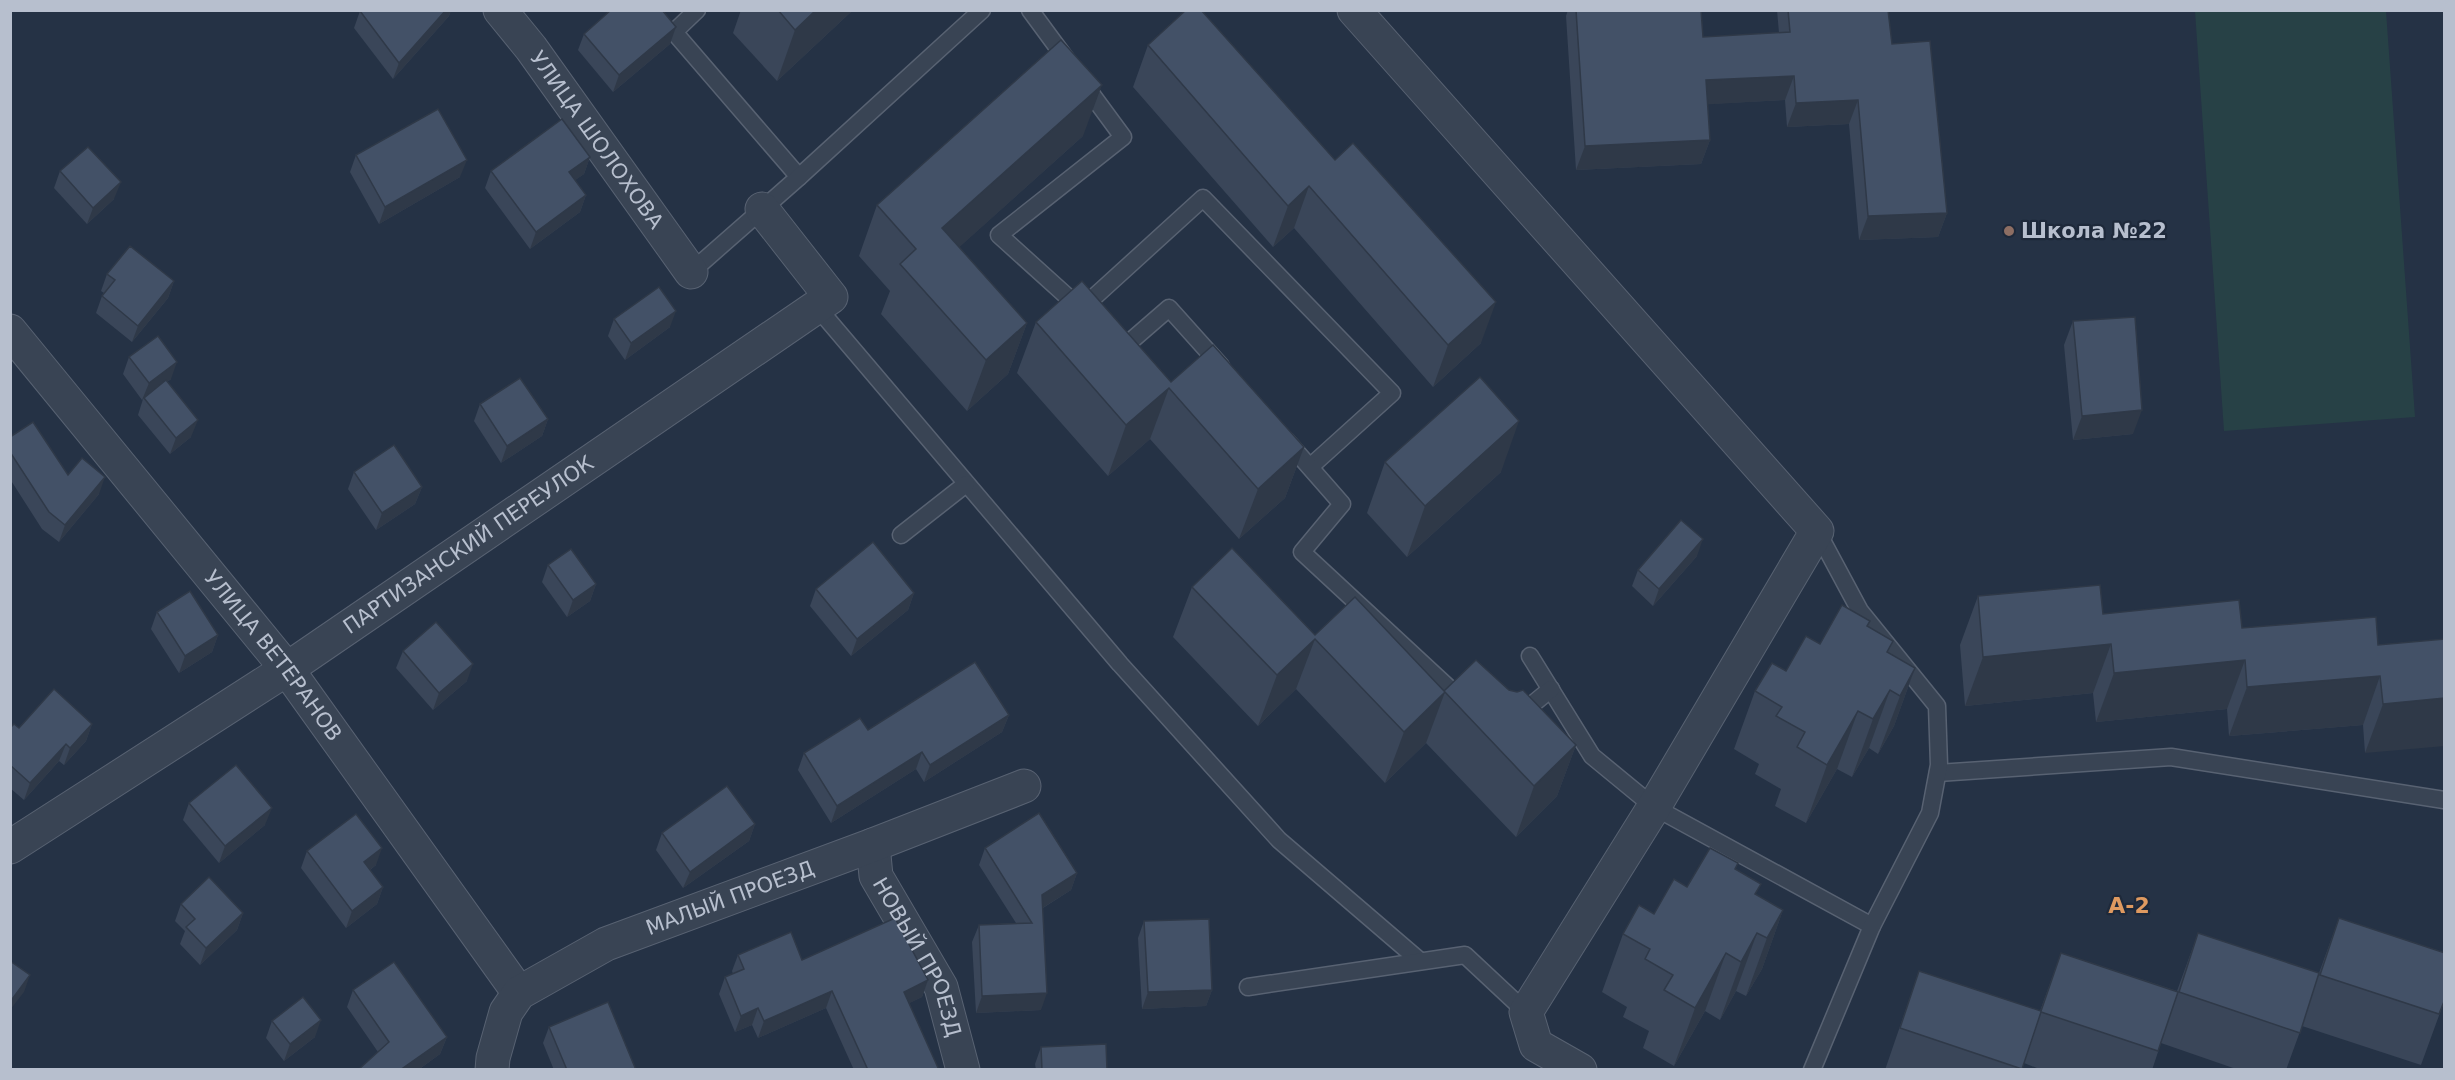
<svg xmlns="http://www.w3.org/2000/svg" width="2455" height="1080" font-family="'DejaVu Sans',sans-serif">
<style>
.green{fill:#274146}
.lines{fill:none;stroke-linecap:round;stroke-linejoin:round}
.lane-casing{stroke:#586272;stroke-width:19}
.street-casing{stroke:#586272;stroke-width:35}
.lane{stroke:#394454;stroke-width:16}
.street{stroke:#394454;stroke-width:33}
.wall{fill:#3a4659}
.shaded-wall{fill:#2f3948}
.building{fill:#435167;stroke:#2f3948;stroke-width:1.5}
.education-dot{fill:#8d6e63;stroke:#1e293a;stroke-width:2}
.labels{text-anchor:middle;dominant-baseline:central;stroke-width:4.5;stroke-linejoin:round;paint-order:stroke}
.street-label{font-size:21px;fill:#b7bfce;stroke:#1e293a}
.poi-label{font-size:21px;font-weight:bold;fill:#b7bfce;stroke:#1e293a;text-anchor:start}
.neighbourhood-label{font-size:22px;font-weight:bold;fill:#df9a60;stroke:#1e293a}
</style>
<rect width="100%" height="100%" fill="#253245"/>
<polygon class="green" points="2195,11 2386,11 2415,417 2224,431"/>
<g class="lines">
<g class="lane-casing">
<g id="lane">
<polyline points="697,10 674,32 799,177"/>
<polyline points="1030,10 1069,63"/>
<polyline points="691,272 799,177 982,10"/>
<polyline points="816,306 1120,664 1279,840 1420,961"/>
<polyline points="1081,309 999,235 1123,137 1084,84"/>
<polyline points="1081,309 1203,198 1392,393 1310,467"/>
<polyline points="1116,340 1124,347 1169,308 1221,366"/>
<polyline points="1286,440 1342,504 1302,552 1464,702"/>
<polyline points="901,535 966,484"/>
<polyline points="1530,656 1592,756 1654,807 1872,926"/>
<polyline points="1517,717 1551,689"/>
<polyline points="1938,773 2171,757 2444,800"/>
<polyline points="1248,987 1465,955 1526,1012"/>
<polyline points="1812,1070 1872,926 1930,813 1939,765 1937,706 1860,611 1817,531"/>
</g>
</g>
<g class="street-casing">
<g id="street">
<path id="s1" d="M500 10 531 48 691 272"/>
<polyline points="1354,10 1817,531 1654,807 1526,1012 1536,1045 1580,1070"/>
<path id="s2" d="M10 331 287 669 519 993"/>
<path id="s3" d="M873 845 876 876 941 987 963 1070"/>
<path id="s4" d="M10 847 287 669 831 297 762 209"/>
<path id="s5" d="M492 1070 493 1058 506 1012 519 993 606 944 873 845 1024 786"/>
</g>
</g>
<use href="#lane" class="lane"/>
<use href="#street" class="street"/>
</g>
<g class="wall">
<polygon points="451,10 449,16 393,79 354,28 360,11"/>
<polygon points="741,10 853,10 777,81 733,33"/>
<polygon points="1186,10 1481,343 1433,387 1294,228 1273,247 1133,87 1148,45"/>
<polygon points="1568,10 1701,10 1703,37 1779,33 1777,10 1888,10 1892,44 1947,213 1938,237 1859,240 1849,124 1787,127 1785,100 1707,104 1710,140 1701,164 1576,170 1566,16"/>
<polygon points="676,27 670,44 613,92 578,50 584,34"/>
<polygon points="1083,136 959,247 1027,323 1008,374 967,411 881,314 890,291 859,256 877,205"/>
<polygon points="356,155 460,177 379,224 350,172"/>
<polygon points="590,157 584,174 575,180 586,195 580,212 530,249 485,188 491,171"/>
<polygon points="60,171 114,199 87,224 54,188"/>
<polygon points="107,274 174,281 168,298 132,342 96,313 102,296 104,293 101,291"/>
<polygon points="614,319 670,327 625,360 608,336"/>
<polygon points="2073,321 2133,434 2073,440 2064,345"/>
<polygon points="1036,322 1171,382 1304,447 1285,498 1239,539 1150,439 1108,476 1017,373"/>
<polygon points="129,357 171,379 167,382 191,437 170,454 138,415 143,399 142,400 123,374"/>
<polygon points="480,404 548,419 542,436 501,463 474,421"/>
<polygon points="10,437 68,475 99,494 59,542 42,529 10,479"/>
<polygon points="1385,462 1501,472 1407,557 1367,513"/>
<polygon points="354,472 422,487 415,504 376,530 348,489"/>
<polygon points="1697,556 1653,606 1632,586 1638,570"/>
<polygon points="548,565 596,584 590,601 567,617 542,582"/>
<polygon points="1192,587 1315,635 1444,691 1509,690 1576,745 1557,796 1516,837 1426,743 1385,783 1296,689 1258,726 1173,637"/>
<polygon points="816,589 914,593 908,610 851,656 810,606"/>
<polygon points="1978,596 2103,614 2242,628 2378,645 2445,639 2365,753 2363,725 2229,736 2227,709 2096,722 2093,693 1965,706 1960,645"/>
<polygon points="157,612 218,635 212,652 179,673 151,629"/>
<polygon points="1870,621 1868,627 1889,653 1915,668 1894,726 1878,754 1869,748 1852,777 1837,769 1806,823 1775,806 1781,789 1755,774 1759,764 1734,749 1755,691 1786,671 1820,644"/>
<polygon points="403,651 467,681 433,710 396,668"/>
<polygon points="1009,715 1002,732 924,782 916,769 831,823 798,770 804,753 868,730"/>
<polygon points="92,724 86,741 64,765 59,761 24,800 10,788 10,728"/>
<polygon points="189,803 265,825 219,863 183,820"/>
<polygon points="755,824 749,841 683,888 656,850 662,833"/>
<polygon points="985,848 1077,873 1071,890 1043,908 1041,1010 976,1013 972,942 979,925 1016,923 979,865"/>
<polygon points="307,851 376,865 370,870 383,887 377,904 346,928 301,868"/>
<polygon points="1736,870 1757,895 1783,910 1762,969 1746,996 1736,991 1720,1020 1705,1011 1674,1066 1643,1048 1649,1031 1623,1017 1627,1007 1602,992 1623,934 1654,914 1687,887"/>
<polygon points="181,904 243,913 237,930 200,965 180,944 185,931 175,921"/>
<polygon points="2339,918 2445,999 2421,1065 2302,1026 2286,1070 2239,1070 2161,1043 2152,1070 2042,1070 2024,1063 2022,1070 1885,1070 1919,971 2040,1011 2061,953 2177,991 2198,933 2319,973"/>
<polygon points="1144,921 1212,990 1206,1006 1142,1009 1138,938"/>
<polygon points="738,955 802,960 928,980 922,997 909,1003 939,1070 854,1070 826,1008 758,1038 752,1025 735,1032 719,994 725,977 733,974 732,971"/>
<polygon points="353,990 447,1037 440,1054 418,1070 358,1070 378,1052 347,1007"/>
<polygon points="272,1021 315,1037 284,1061 266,1038"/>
<polygon points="549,1027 636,1070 554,1070 543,1043"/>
<polygon points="1041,1047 1107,1070 1036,1070 1035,1064"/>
</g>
<g class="shaded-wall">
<polygon points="446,10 451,10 449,16 393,79 399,63"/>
<polygon points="816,10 853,10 777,81 795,30"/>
<polygon points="676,27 670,44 613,92 619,75"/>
<polygon points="1794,76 1785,100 1697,105 1706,80"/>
<polygon points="1102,85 1083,136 924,279 942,228"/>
<polygon points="1858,100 1849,124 1787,127 1796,103"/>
<polygon points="1710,140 1701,164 1576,170 1585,146"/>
<polygon points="590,157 584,174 563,189 569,172"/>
<polygon points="467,160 460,177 379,224 385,207"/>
<polygon points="121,182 114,199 87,224 93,208"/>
<polygon points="1309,186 1294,228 1273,247 1288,206"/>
<polygon points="586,195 580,212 530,249 536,232"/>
<polygon points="1947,213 1938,237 1859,240 1868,216"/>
<polygon points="174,281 168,298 132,342 138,326"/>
<polygon points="1496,302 1481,343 1433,387 1448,345"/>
<polygon points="676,311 670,327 625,360 631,343"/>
<polygon points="1027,323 1008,374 967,411 986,360"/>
<polygon points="177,362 171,379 144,399 144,398 142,400 149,383"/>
<polygon points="1169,388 1150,439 1108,476 1126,425"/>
<polygon points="2142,410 2133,434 2073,440 2082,416"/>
<polygon points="548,419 542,436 501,463 507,446"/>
<polygon points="198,420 191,437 170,454 176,438"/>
<polygon points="1519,421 1501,472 1407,557 1425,506"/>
<polygon points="1304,447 1285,498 1239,539 1258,489"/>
<polygon points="105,477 99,494 59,542 65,525"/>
<polygon points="422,487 415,504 376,530 382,513"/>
<polygon points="1703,539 1697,556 1653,606 1659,589"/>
<polygon points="596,584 590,601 567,617 573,600"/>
<polygon points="914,593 908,610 851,656 857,639"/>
<polygon points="218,635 212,652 179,673 185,656"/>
<polygon points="1315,639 1296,689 1258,726 1277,675"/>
<polygon points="2111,644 2093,693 1965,706 1983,657"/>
<polygon points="2245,660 2227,709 2096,722 2114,673"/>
<polygon points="473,664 467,681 433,710 439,693"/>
<polygon points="1915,668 1894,726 1878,754 1900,696"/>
<polygon points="2380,676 2363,725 2229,736 2247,687"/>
<polygon points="1890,690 1869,748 1852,777 1873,719"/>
<polygon points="1445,692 1426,743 1385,783 1404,732"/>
<polygon points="2445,698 2445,746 2365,753 2383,704"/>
<polygon points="1858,711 1837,769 1806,823 1827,765"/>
<polygon points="1009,715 1002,732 924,782 930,765"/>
<polygon points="92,724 86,741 64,765 70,748"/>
<polygon points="66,744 59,761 24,800 30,783"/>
<polygon points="1576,745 1557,796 1516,837 1534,786"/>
<polygon points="922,752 916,769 831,823 837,806"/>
<polygon points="272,808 265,825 219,863 225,846"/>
<polygon points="755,824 749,841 683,888 690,872"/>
<polygon points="382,848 376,865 358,879 364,862"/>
<polygon points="1077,873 1071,890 1036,912 1042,895"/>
<polygon points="383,887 377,904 346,928 352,911"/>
<polygon points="1783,910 1762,969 1746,996 1767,938"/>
<polygon points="243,913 237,930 200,965 206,948"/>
<polygon points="1757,933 1736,991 1720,1020 1741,962"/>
<polygon points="1726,953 1705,1011 1674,1066 1695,1008"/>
<polygon points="30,975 24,992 10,1010 10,1002"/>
<polygon points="928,980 922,997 898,1009 904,992"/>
<polygon points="1212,990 1206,1006 1142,1009 1148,992"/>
<polygon points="832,991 826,1008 758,1038 764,1021"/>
<polygon points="1047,993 1041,1010 976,1013 982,996"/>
<polygon points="758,1008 752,1025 735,1032 741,1016"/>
<polygon points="321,1020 315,1037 284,1061 290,1044"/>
<polygon points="447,1037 440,1054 418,1070 400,1070"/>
</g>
<g class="building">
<polygon points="446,10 399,63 360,11 360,10"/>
<polygon points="611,10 662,10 676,27 619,75 584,34"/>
<polygon points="778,10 816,10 795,30"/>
<polygon points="1186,10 1201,10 1335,160 1353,143 1496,302 1448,345 1309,186 1288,206 1148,45"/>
<polygon points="1576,10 1701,10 1703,37 1790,32 1788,10 1888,10 1892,44 1930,41 1947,213 1868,216 1858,100 1796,103 1794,76 1706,80 1710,140 1585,146"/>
<polygon points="1061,40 1102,85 942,228 1027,323 986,360 900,264 916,249 877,205"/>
<polygon points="438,109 467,160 385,207 356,155"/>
<polygon points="562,119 590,157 569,172 586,195 536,232 491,171"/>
<polygon points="88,147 121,182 93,208 60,171"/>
<polygon points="130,246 174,281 138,326 102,296 115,280 107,274"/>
<polygon points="1082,281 1171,382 1213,345 1304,447 1258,489 1169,388 1126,425 1036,322"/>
<polygon points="659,287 676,311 631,343 614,319"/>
<polygon points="2135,317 2142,410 2082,416 2073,321"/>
<polygon points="158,336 177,362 149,383 129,357"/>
<polygon points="1480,377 1519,421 1425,506 1385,462"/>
<polygon points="520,378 548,419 507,446 480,404"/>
<polygon points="166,380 198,420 176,438 144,398"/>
<polygon points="33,422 68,475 82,458 105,477 65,525 49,512 10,452 10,437"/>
<polygon points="394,445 422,487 382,513 354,472"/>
<polygon points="1681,520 1703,539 1659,589 1638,570"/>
<polygon points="873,542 914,593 857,639 816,589"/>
<polygon points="1232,548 1315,635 1355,597 1444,691 1476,660 1509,690 1517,692 1523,690 1576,745 1534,786 1445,692 1404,732 1315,639 1277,675 1192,587"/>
<polygon points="571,549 596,584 573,600 548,565"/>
<polygon points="2100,585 2103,614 2239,600 2242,628 2376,617 2378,645 2445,639 2445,698 2383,704 2380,676 2247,687 2245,660 2114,673 2111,644 1983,657 1978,596"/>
<polygon points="190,591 218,635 185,656 157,612"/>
<polygon points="1842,605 1870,621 1867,626 1893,641 1887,652 1915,668 1900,696 1890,690 1873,719 1858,711 1827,765 1797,747 1805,732 1776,716 1782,707 1755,691 1772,663 1786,671 1806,636 1820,644"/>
<polygon points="436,622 473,664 439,693 403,651"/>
<polygon points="975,662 1009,715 930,765 922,752 837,806 804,753 860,718 868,730"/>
<polygon points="54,689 92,724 70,748 66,744 30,783 10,765 10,728 14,724 19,728"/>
<polygon points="236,765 272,808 225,846 189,803"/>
<polygon points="727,786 755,824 690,872 662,833"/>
<polygon points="1039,813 1077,873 1042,895 1047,993 982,996 979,925 1032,923 985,848"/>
<polygon points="356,814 382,848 364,862 383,887 352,911 307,851"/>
<polygon points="1710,848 1738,863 1735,869 1761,884 1755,894 1783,910 1767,938 1757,933 1741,962 1726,953 1695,1008 1664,990 1673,975 1645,959 1650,949 1623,934 1639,905 1654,914 1674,879 1687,887"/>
<polygon points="209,877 243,913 206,948 186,927 195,919 181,904"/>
<polygon points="895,918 928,980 904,992 939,1070 868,1070 832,991 764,1021 758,1008 741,1016 725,977 744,969 738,955 791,932 802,960"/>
<polygon points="2339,918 2445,953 2445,999 2439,1014 2320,975"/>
<polygon points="1209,919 1212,990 1148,992 1144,921"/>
<polygon points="2198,933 2319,973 2300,1033 2179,992"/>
<polygon points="2061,953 2178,992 2158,1051 2041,1012 2022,1069 1900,1028 1919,971 2041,1011"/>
<polygon points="10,961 30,975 10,1002"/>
<polygon points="394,962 447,1037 400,1070 358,1070 389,1042 353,990"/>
<polygon points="303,997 321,1020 290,1044 272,1021"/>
<polygon points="608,1002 636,1070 567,1070 549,1027"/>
<polygon points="1106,1044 1107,1070 1042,1070 1041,1047"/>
</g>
<circle class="education-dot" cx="2009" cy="231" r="6"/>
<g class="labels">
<g class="street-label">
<text stroke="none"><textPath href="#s1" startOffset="162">УЛИЦА ШОЛОХОВА</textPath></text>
<text stroke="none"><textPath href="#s4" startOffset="549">ПАРТИЗАНСКИЙ ПЕРЕУЛОК</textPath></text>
<text stroke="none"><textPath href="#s2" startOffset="418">УЛИЦА ВЕТЕРАНОВ</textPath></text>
<text stroke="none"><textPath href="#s5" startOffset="315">МАЛЫЙ ПРОЕЗД</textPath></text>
<text stroke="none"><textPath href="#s3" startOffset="123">НОВЫЙ ПРОЕЗД</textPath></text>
</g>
<g class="poi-label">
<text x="2021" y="231">Школа №22</text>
</g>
<g class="neighbourhood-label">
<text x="2129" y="905">А-2</text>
</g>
</g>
<rect width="2455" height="1080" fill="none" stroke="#b7bfce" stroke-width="24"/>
</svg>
